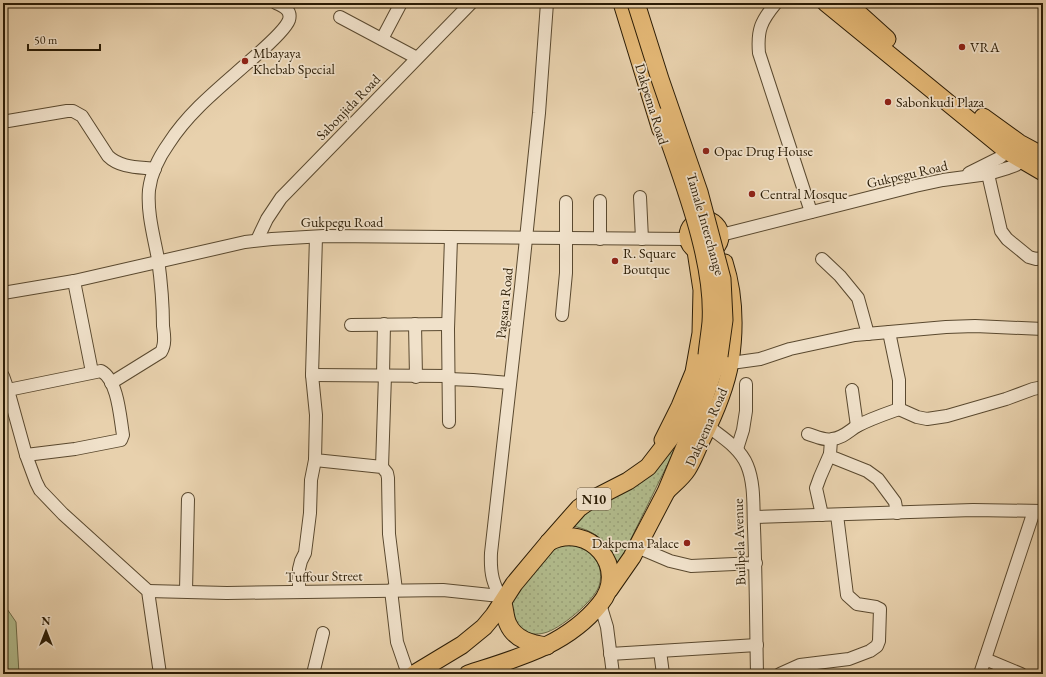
<svg xmlns="http://www.w3.org/2000/svg" width="1046" height="677" font-family="'EB Garamond',serif">
<style>
.grass{fill:url(#grass-dots);stroke:#6e6c49}
.garden{fill:#b2bc8d;stroke:#6e6c49}
.lines{fill:none;stroke-linecap:round;stroke-linejoin:round}
.minor-casing{stroke:#5a492f;stroke-width:14}
.major-casing{stroke:#2b1c05;stroke-width:17}
.highway-casing{stroke:#2b1c05;stroke-width:19}
.minor{stroke:#f0e1ca;stroke-width:12}
.major{stroke:#e4b876;stroke-width:15}
.highway{stroke:#e4b876;stroke-width:17}
.highway-bridge-casing{stroke:#2b1c05;stroke-width:19;stroke-linecap:butt}
.highway-bridge{stroke:#e4b876;stroke-width:17}
.poi-dot{fill:#8f2418;stroke:#f0e1ca;stroke-width:1.5}
.labels{text-anchor:middle;dominant-baseline:central;stroke-width:3.5;stroke-linejoin:round;paint-order:stroke}
.shield{fill:#f0e1ca;stroke:#665740;stroke-width:1}
.shield-label{font-size:13px;font-weight:bold;fill:#2b1c05}
.poi-label{font-size:14px;fill:#2b1c05;stroke:#f0e1ca;text-anchor:start}
.street-label{font-size:14px;fill:#2b1c05;stroke:#f0e1ca}
</style>
<defs>
<pattern id="grass-dots" width="8" height="8" patternUnits="userSpaceOnUse"><rect width="8" height="8" fill="#b2bc8d"/><path d="M2 2h.1M6 6h.1" fill="none" stroke="#99a178" stroke-width="1.8" stroke-linecap="round"/></pattern>
</defs>
<rect width="100%" height="100%" fill="#e8d1ad"/>
<filter id="stains"><feTurbulence type="fractalNoise" baseFrequency=".005" numOctaves="4"/><feColorMatrix values="0 0 0 0 .2 0 0 0 0 .09 0 0 0 0 .02 0 0 0 .5 -.17"/></filter>
<radialGradient id="worn" r=".72"><stop offset=".6" stop-color="#630" stop-opacity="0"/><stop offset="1" stop-color="#630" stop-opacity=".3"/></radialGradient>
<g class="grass">
<path d="M681 437 623 555 615 567C610 541 594 529 567 525Z"/>
<path d="M565 541C573 544 585 547 591 552 599 561 603 574 599 586 594 601 559 630 544 633 536 635 530 634 523 630 519 628 514 623 512 619 510 614 511 606 510 601L548 546Z"/>
</g>
<polygon class="garden" points="3,603 16,622 19,674 3,674"/>
<g class="lines">
<g class="minor-casing">
<g id="minor">
<path d="M776 3C761 21 757 30 759 53L811 212"/>
<polyline points="340,17 417,58"/>
<polyline points="382,39 401,3"/>
<path d="M8 121 67 111H73L82 116 108 156C120 168 139 167 155 169"/>
<polyline points="969,173 999,158 1013,147"/>
<polyline points="988,174 1001,231 1007,239 1029,257 1036,259 1043,258"/>
<polyline points="640,197 642,239"/>
<polyline points="600,201 600,239"/>
<polyline points="721,235 915,186 943,180 988,174 1008,168 1016,165 1027,154"/>
<polyline points="316,237 312,375 316,415 315,460 382,467 387,473 388,478 389,534 396,590"/>
<polyline points="257,240 267,219 281,198 471,3"/>
<polyline points="822,259 840,276 858,298 868,334"/>
<polyline points="74,281 92,372"/>
<polyline points="3,293 74,281 245,242 272,239 324,236 687,239"/>
<polyline points="562,315 566,273 566,202"/>
<polyline points="415,324 416,377"/>
<polyline points="351,325 448,324"/>
<polyline points="731,363 760,359 790,349 855,335 946,327 975,326 1043,329"/>
<polyline points="312,375 449,376"/>
<polyline points="383,375 384,324"/>
<polyline points="3,376 8,390 26,455 36,482 40,490 63,514 148,591 160,674"/>
<polyline points="449,379 473,380 510,383"/>
<path d="M111 383 161 352C166 344 164 334 163 326 163 304 161 281 158 259 154 237 147 213 149 190 151 173 159 157 169 143 190 110 223 85 252 59 261 51 285 31 289 20 292 10 283 6 276 3"/>
<path d="M8 390 101 371C118 380 120 417 123 435L121 440 75 449 26 455"/>
<polyline points="852,390 857,426"/>
<polyline points="899,409 917,417 927,419 947,416 1006,399 1033,389 1043,387"/>
<polyline points="449,422 448,329 451,238"/>
<path d="M709 427C723 438 740 448 747 465 755 484 753 508 754 528 756 577 756 625 757 674"/>
<path d="M808 434C815 436 825 441 832 439 843 438 849 431 857 426 870 419 885 414 899 409V380L889 332"/>
<polyline points="831,440 830,454 832,457 867,471 878,479 895,502 897,513"/>
<polyline points="737,449 743,430 746,411 746,384"/>
<polyline points="382,467 385,375"/>
<polyline points="822,515 816,488 820,477 830,454"/>
<polyline points="754,517 973,510 1043,511"/>
<polyline points="637,547 670,561 691,566 756,563"/>
<polyline points="391,590 397,642 408,674"/>
<polyline points="148,591 227,593 443,590 500,596"/>
<polyline points="186,591 188,499"/>
<polyline points="299,591 299,569 301,561 305,553 310,513 311,480 315,460"/>
<path d="M503 603C493 583 490 575 491 553L521 287 539 113 547 3"/>
<polyline points="600,604 607,627 613,674"/>
<polyline points="660,651 663,674"/>
<polyline points="610,654 757,645"/>
<polyline points="985,659 1021,674"/>
<polyline points="313,674 323,633"/>
<polyline points="780,674 800,665 849,659 870,651 877,646 879,641 880,609 876,607 857,604 847,595 837,515"/>
<polyline points="980,674 1034,511"/>
</g>
</g>
<g class="major-casing">
<g id="major">
<polyline points="621,3 660,130"/>
<circle cx="704" cy="236" r="17"/>
<polyline points="662,440 679,406 693,372 700,333 701,290 695,251"/>
<path d="M667 492C674 485 683 478 688 470 694 461 698 449 703 439 714 417 727 386 731 362 736 329 735 293 725 262"/>
</g>
</g>
<g class="highway-casing">
<g id="highway">
<polyline points="826,3 1007,151 1043,172"/>
<polyline points="847,3 887,39"/>
<polyline points="983,117 1019,143 1043,156"/>
<polyline points="609,590 632,557 666,492 701,408 718,357"/>
<path d="M503 603C505 610 505 618 508 624 515 640 532 644 547 646"/>
<polyline points="414,674 462,645 484,627 494,615 514,584 549,542 579,508 589,501 628,481 648,467 675,432 690,405 707,355"/>
<path d="M468 674C517 658 566 646 600 604 630 568 589 521 549 542"/>
</g>
</g>
<use href="#minor" class="minor"/>
<use href="#major" class="major"/>
<use href="#highway" class="highway"/>
<g class="highway-bridge-casing">
<g id="highway-bridge">
<polyline points="636,3 660,79 699,192 722,279 724,320 719,356"/>
<path d="M661 117C681 177 715 259 711 322 710 333 708 344 707 355"/>
</g>
</g>
<use href="#highway-bridge" class="highway-bridge"/>
</g>
<g class="poi-dot">
<circle cx="962" cy="47" r="4"/>
<circle cx="245" cy="61" r="4"/>
<circle cx="888" cy="102" r="4"/>
<circle cx="706" cy="151" r="4"/>
<circle cx="752" cy="194" r="4"/>
<circle cx="615" cy="261" r="4"/>
<circle cx="687" cy="543" r="4"/>
</g>
<g class="labels">
<rect class="shield" x="577" y="488" width="34" height="22" rx="3"/>
<g class="shield-label">
<text x="594" y="499">N10</text>
</g>
<g class="poi-label">
<text x="970" y="47">VRA</text>
<text x="253" y="53">Mbayaya<tspan x="253" dy="16">Khebab Special</tspan></text>
<text x="896" y="102">Sabonkudi Plaza</text>
<text x="714" y="151">Opac Drug House</text>
<text x="760" y="194">Central Mosque</text>
<text x="623" y="253">R. Square<tspan x="623" dy="16">Boutque</tspan></text>
<text x="679" y="543" text-anchor="end">Dakpema Palace</text>
</g>
<g class="street-label">
<text transform="translate(652 104) rotate(73)">Dakpema Road</text>
<text transform="translate(348 107) rotate(-46)">Sabonjida Road</text>
<text transform="translate(907 174) rotate(-13)">Gukpegu Road</text>
<text x="342" y="222">Gukpegu Road</text>
<text transform="translate(706 224) rotate(74)">Tamale Interchange</text>
<text transform="translate(504 303) rotate(-84)">Pagsara Road</text>
<text transform="translate(706 427) rotate(-66)">Dakpema Road</text>
<text transform="translate(739 542) rotate(-92)">Builpela Avenue</text>
<text transform="translate(324 576) rotate(-1)">Tuffour Street</text>
</g>
</g>
<rect width="1046" height="677" fill="none" stroke="#e8d1ad" stroke-width="16"/>
<rect x="4" y="4" width="1038" height="669" fill="none" stroke="#2b1c05" stroke-width="2"/>
<rect x="8" y="8" width="1030" height="661" fill="none" stroke="#2b1c05"/>
<g transform="translate(46 631)" stroke="#f0e1ca" stroke-width="3" paint-order="stroke">
<path d="M0-3L7 15L0 10L-7 15Z" fill="#2b1c05"/>
<text y="-6" font-size="11" font-weight="bold" text-anchor="middle" fill="#2b1c05">N</text>
</g>
<path d="M28 44v6h72v-6" fill="none" stroke="#2b1c05" stroke-width="2"/>
<text x="34" y="44" font-size="12" fill="#2b1c05" stroke="#f0e1ca" stroke-width="3" paint-order="stroke">50 m</text>
<rect width="100%" height="100%" filter="url(#stains)"/>
<rect width="100%" height="100%" fill="url(#worn)"/>
</svg>
